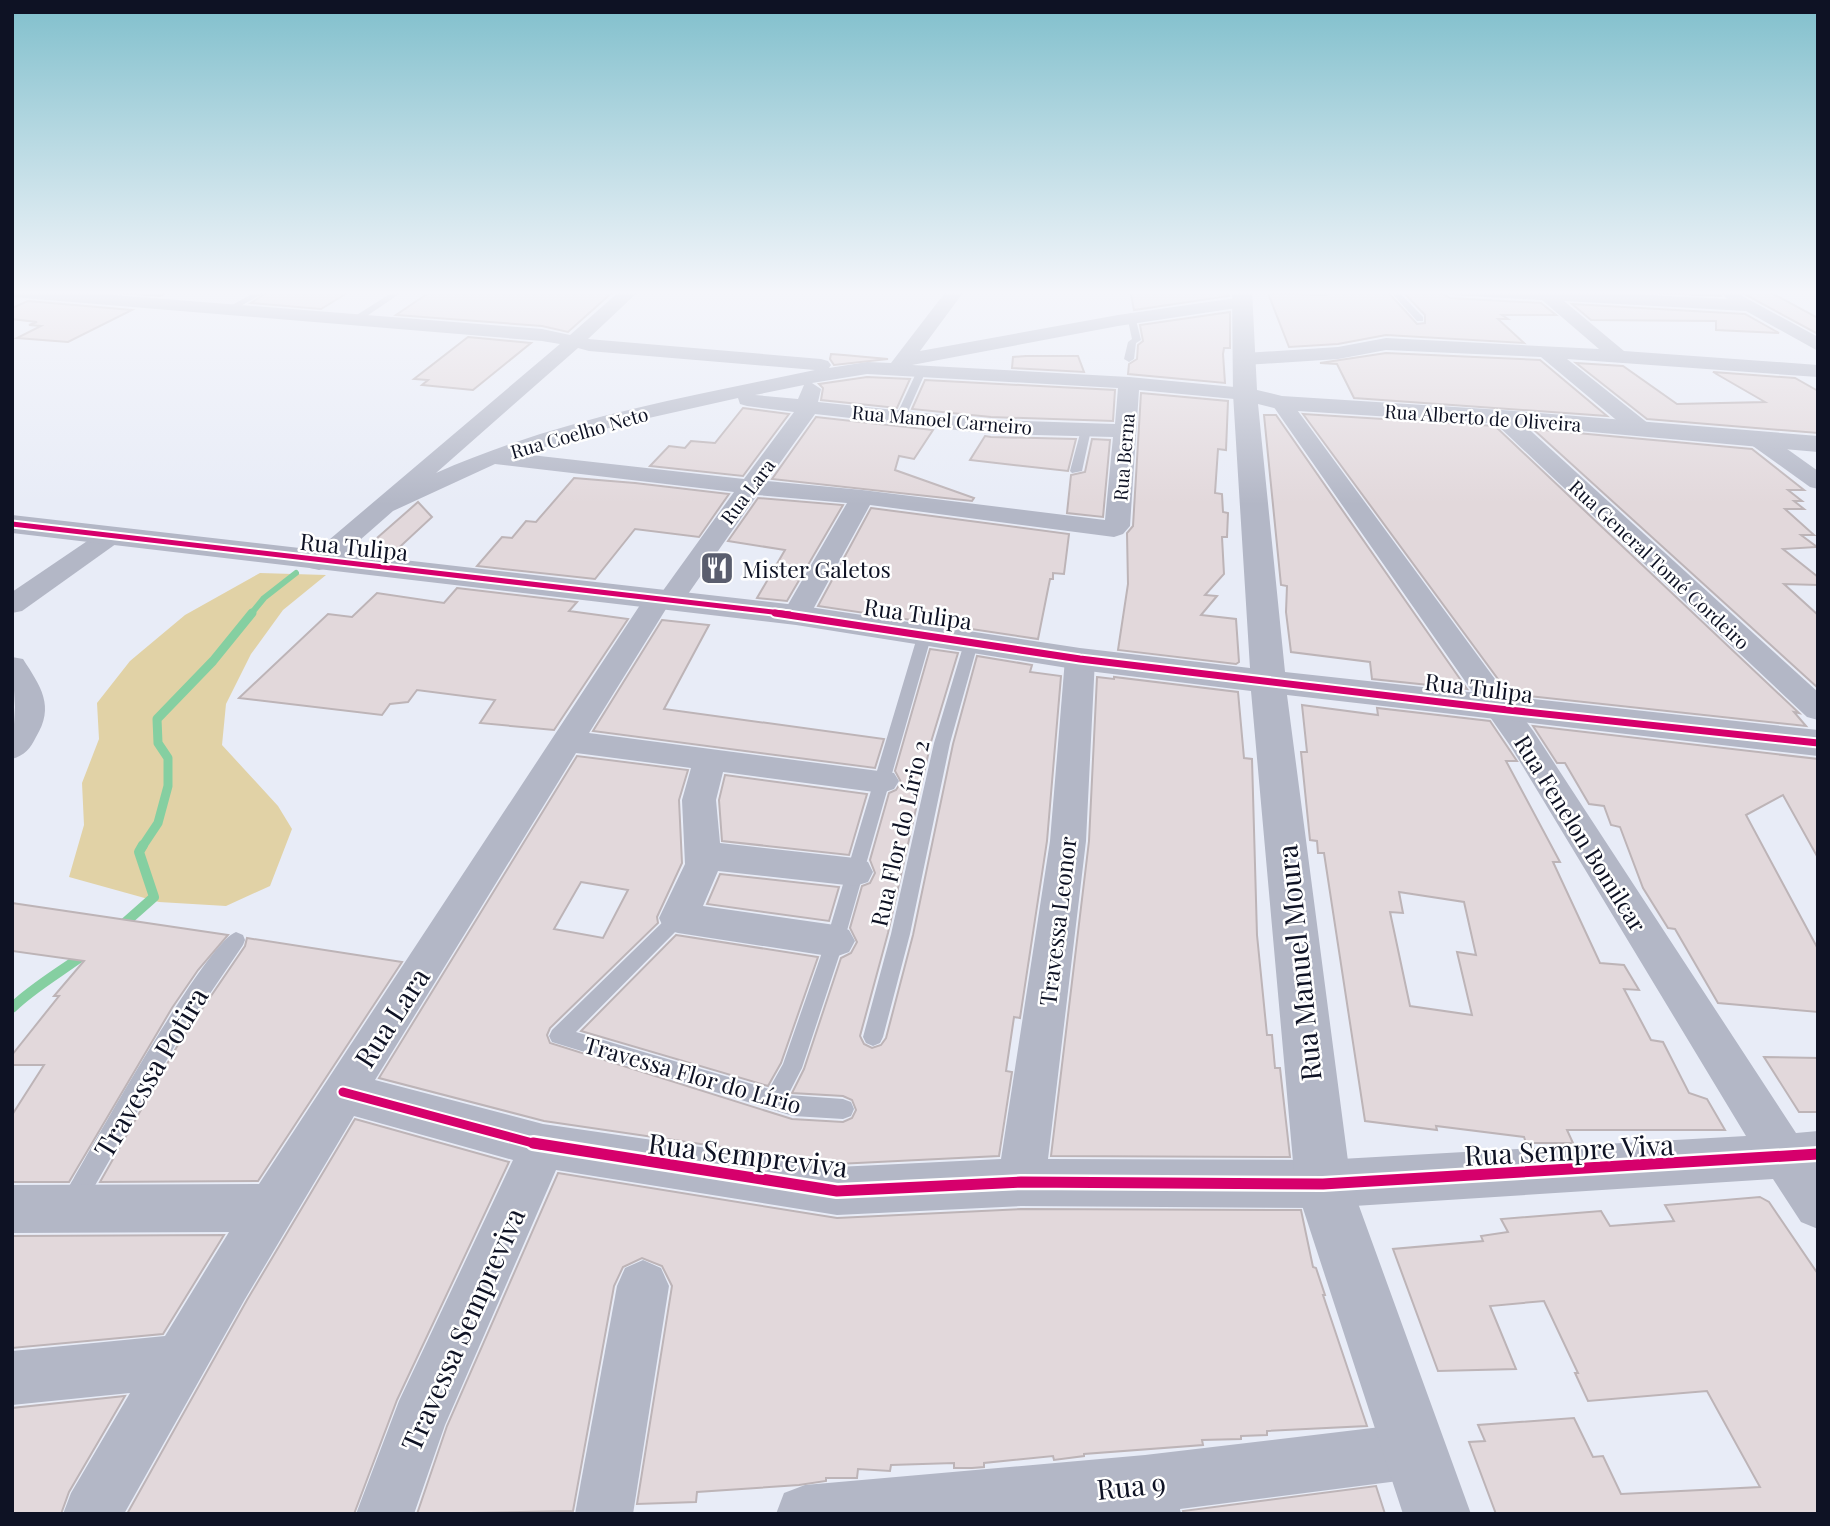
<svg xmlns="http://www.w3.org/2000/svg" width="1830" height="1526" font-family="'Playfair Display',serif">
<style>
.green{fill:#e1d2a6}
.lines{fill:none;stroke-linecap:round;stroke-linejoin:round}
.stream-far2{stroke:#85cfa1;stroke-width:6}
.stream-far1{stroke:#85cfa1;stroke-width:9}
.stream{stroke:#85cfa1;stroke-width:10}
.building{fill:#e2d8db;stroke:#bdb4b7;stroke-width:2;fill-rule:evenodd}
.service{fill:#b3b7c6;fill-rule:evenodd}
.minor{fill:#b3b7c6;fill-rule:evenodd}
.tertiary{fill:#b3b7c6;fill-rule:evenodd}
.cycleway-far3-casing{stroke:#fff;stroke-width:9}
.cycleway-far2-casing{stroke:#fff;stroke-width:11}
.cycleway-far1-casing{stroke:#fff;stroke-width:13}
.cycleway-casing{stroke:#fff;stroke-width:16}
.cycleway-far3{stroke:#d6006c;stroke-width:5}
.cycleway-far2{stroke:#d6006c;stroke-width:7}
.cycleway-far1{stroke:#d6006c;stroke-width:9}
.cycleway{stroke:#d6006c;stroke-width:11}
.labels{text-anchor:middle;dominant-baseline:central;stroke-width:5;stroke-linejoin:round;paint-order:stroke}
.far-street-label{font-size:19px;fill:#0e1224;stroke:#fff}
.street-label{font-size:23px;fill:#0e1224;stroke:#fff}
.poi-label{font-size:23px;fill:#0e1224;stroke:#fff;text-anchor:start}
.near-street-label{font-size:28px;fill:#0e1224;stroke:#fff}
</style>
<rect width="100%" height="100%" fill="#e8ecf7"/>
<polygon class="green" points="260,573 326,575 283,610 251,654 226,704 222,745 278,806 292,829 270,886 226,906 159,902 69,877 84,825 82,783 99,739 97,703 130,661 185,615"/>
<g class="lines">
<polyline class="stream-far2" points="251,614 264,598 296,573"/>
<polyline class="stream-far1" points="142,847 158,823 168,786 168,758 158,743 157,719 213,661 252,613"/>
<g class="stream">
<polyline points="119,928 154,897 139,852 143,845"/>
<path d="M12 1008C32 988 62 971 86 953"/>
</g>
</g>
<g class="building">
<polygon points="83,290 172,290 160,296"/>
<polygon points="271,290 352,290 321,309 251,303"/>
<polygon points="433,290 615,290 568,332 542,326 396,315"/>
<polygon points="1130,290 1229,293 1229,296 1134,310"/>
<polygon points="1323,290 1386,290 1417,324 1425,323 1425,315 1401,290 1440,292 1450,298 1541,303 1556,315 1502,315 1508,319 1498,319 1524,343 1386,335 1338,344 1289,347 1268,293 1326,295"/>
<polygon points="1601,290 1726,290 1721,296"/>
<polygon points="1737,290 1766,290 1818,318 1818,334"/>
<polygon points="28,301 132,310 68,342 17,338 41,326 29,325 37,322 12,319 12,308"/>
<polygon points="1572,304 1745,314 1779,333 1716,330 1716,321 1591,320"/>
<polygon points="1230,312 1230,348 1224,348 1223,354 1225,383 1128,374 1129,364 1137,359 1138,345 1143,341 1140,325"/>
<polygon points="468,337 531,343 473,390 422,385 428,380 414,379"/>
<polygon points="1386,353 1540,360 1607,416 1354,398 1337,364 1320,363"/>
<polygon points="831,354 844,355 888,359 834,365 830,359"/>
<polygon points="1026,356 1078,356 1084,372 1012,368 1013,357"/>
<polygon points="1576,363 1623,366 1677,404 1765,402 1713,372 1795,378 1818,391 1818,433 1647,419"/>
<polygon points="867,377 910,379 897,408 821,400 823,388 819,384"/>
<polygon points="925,380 1115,390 1113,421 991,417 912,409"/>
<polygon points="1141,393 1228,401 1226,450 1218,449 1215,493 1222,494 1223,512 1228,513 1227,537 1222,537 1224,574 1205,595 1217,596 1201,615 1236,619 1239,662 1236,664 1118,650 1128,584 1127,533 1133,526"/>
<polygon points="743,408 789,414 743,476 650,466 669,446 685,448 691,441 715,443"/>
<polygon points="1303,414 1495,426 1799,713 1794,712 1806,726 1509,694"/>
<polygon points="1264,415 1276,415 1467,689 1372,679 1370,662 1291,652 1286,612 1287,586 1281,585"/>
<polygon points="816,417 933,430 914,459 899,456 895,470 974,498 972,501 772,479"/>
<polygon points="1533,429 1752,449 1804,490 1788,490 1802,501 1794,501 1804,509 1785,509 1814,535 1801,535 1817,547 1783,549 1818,577 1818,585 1784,584 1818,615 1818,688"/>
<polygon points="985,436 991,437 1076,439 1068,471 970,460"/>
<polygon points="1092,439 1110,440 1103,517 1067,513 1071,475 1085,472"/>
<polygon points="574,478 635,483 729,494 699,537 635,529 595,579 477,566 502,537 512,538 526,521 536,522"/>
<polygon points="758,498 843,505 787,601 757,598 785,550 728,541"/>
<polygon points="418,502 432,517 390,556 361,552"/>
<polygon points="871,508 1069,534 1064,574 1053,573 1053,579 1050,579 1038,639 818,606"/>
<polygon points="457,588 577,602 569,611 628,619 554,730 480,723 495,700 417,690 408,702 390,704 382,715 239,698 328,614 352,617 377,593 444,603"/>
<polygon points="662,620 709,625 664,709 884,739 875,768 593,731"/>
<path d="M930 649 958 653 931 742 888 933 860 1036 864 1044 872 1048 881 1045 886 1038 913 935 953 744 977 656 1032 665 1030 672 1061 676 1047 841 1020 1018 1014 1017 1006 1071 1012 1072 999 1156 837 1164 544 1121 379 1078 577 756 688 770 679 800 682 863 657 917 658 923 550 1028 547 1035 550 1043 792 1119 843 1122 852 1118 856 1110 852 1100 843 1096 792 1093 804 1069 841 958 851 953 857 942 850 928 862 886 870 883 875 873 870 860 889 793 896 790 901 782 895 771ZM581 882 628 890 603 938 554 929Z"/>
<polygon points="1097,677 1114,679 1114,677 1238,692 1244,758 1252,759 1257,935 1267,1035 1272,1035 1275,1068 1280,1068 1290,1157 1051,1156 1089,841"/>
<path d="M1302 705 1378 715 1377 708 1490 721 1517 761H1506L1560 862H1553L1600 963 1624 965 1639 990 1624 989 1651 1040 1663 1042 1689 1093 1707 1099 1725 1130H1567L1573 1143H1526L1524 1137 1436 1126 1437 1130 1365 1121 1324 853H1318L1317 841 1310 840 1301 752H1307ZM1399 892 1464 902 1476 955 1457 952 1472 1015 1410 1006 1390 912 1403 913Z"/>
<polygon points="1533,726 1818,759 1818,858 1783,795 1746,815 1818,949 1818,1012 1718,1003 1675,929 1668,928 1643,888 1620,827 1611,825 1604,806 1589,804 1565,763 1557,763"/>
<polygon points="725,775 867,794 849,855 722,841 719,800"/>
<polygon points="720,874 839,887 829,921 707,904"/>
<polygon points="12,903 228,935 198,970 172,1008 69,1182 12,1182 12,1115 44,1065 12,1065 12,1055 59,996 54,996 84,961 12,951"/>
<polygon points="676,935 818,957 781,1063 768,1086 581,1031"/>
<polygon points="247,938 402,962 258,1181 100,1182 179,1043 245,946"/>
<polygon points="1764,1057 1818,1058 1818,1112 1799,1112"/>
<polygon points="355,1119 509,1162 397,1400 354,1514 127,1514 247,1300"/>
<polygon points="558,1173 837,1218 1021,1209 1301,1210 1313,1267 1316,1268 1325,1295 1323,1295 1367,1426 1267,1431 1267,1435 1241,1436 1241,1439 1202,1440 1203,1445 1084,1454 1084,1456 1054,1460 1053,1456 984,1463 984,1467 972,1468 954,1468 954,1463 891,1465 890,1471 858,1469 857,1478 826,1478 826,1481 799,1485 697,1492 696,1502 637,1504 672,1286 662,1266 642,1258 623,1267 614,1286 573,1511 417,1514 447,1426"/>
<polygon points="1760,1197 1769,1202 1818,1274 1818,1514 1496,1514 1469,1442 1485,1441 1478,1425 1574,1418 1593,1457 1603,1456 1621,1494 1760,1487 1707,1391 1588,1401 1575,1373 1578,1373 1544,1301 1490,1306 1516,1369 1438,1371 1393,1249 1483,1241 1481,1236 1508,1232 1501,1219 1601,1211 1610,1226 1674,1221 1665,1205"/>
<polygon points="224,1235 163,1334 12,1348 12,1236"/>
<polygon points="125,1396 69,1492 61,1514 12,1514 12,1408"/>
<polygon points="1376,1486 1385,1514 1184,1514 1183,1511"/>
</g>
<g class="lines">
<g class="service">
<polygon points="259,290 269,290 230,312 223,310"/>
<polygon points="396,290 405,290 358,322 352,322 352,318"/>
<polygon points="1389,290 1397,290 1423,317 1423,321 1417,321"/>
<polygon points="1131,313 1135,316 1141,340 1136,343 1134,359 1129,362 1124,359 1128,342 1132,339 1127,316"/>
<polygon points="918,369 926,371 906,416 897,418 896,416"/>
<polygon points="1086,427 1091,430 1082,471 1072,473 1070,471 1081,430"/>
<polygon points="925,630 932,634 844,941 802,1068 788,1095 843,1099 851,1102 854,1109 851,1116 843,1119 793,1116 552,1042 549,1036 552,1030 672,913 678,911 684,913 687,918 684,923 576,1032 769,1089 783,1064 826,941 918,634"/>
<polygon points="972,636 979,640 950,743 910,934 883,1037 880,1043 873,1046 866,1043 863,1037 891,934 934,743 965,640"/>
<path d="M236 932 243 935 245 940 243 945 177 1042 81 1210 73 1213 65 1210 62 1202 65 1194C87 1155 206 942 236 932Z"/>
</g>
<g class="minor">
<path d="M12 290H51L542 329 570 335 621 290H640L588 339 821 359 828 361 831 365 829 368 867 362 891 363 947 290H965L920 351 1118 315 1243 297 1249 298 1252 302 1249 306 1243 307 1118 326 912 365 1129 377 1245 388 1252 390 1255 394 1252 398 1245 400 1139 390 1130 526 1123 534 1114 537 870 505 810 615 806 621 796 623 786 621 782 615 847 503 757 495 679 607 666 609 589 733 894 773 899 781 894 789 882 793 723 772 716 800 720 843 855 858 868 862 873 872 868 882 855 886 718 871 703 906 835 925 849 930 855 941 849 952 835 957 678 933 664 929 659 918 685 864 682 800 691 768 576 753 375 1080 543 1124 837 1167 1001 1159 1050 841 1065 659 1069 652 1080 650 1091 652 1095 659 1086 841 1048 1159 1323 1160 1746 1136 1511 747 1271 403 1275 399H1289L1534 732 1796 1133 1818 1131V1229L1801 1222 1773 1179 1323 1208 1021 1206 837 1215 556 1170 445 1425 414 1514H356L399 1401 513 1160 354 1116 245 1299 124 1514H63L71 1493 130 1393 12 1405V1351L165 1336 229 1232 12 1233V1185L259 1184 644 599 648 593 662 592 734 492 495 464 393 511 328 568 319 570 310 568 306 562 310 556 560 344 542 341 12 297ZM578 348 589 351 815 370C686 397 557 419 436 473ZM867 374 1118 388 1115 424 991 420 818 402 821 389 812 383ZM804 385 798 399 755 395ZM738 398 740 404 747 406 794 412 744 479 522 454 622 424ZM815 414 991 434 1113 437 1105 520 862 490 767 481Z"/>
<polygon points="1441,290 1550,290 1727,299 1724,296 1727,292 1733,291 1818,337 1818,351 1746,311 1564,301 1624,351 1818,365 1818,377 1567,359 1649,424 1652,429 1649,434 1633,434 1541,357 1386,350 1338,359 1245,365 1235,359 1245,353 1338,347 1386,338 1599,349 1542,300 1450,295"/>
<polygon points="1502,411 1510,412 1818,692 1818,720 1807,717 1494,422 1491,417 1494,412"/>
<polygon points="1758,432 1766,434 1818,471 1818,489 1810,487 1750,444 1747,439 1750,434"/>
<polygon points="111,528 120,531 124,536 120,541 22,611 12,613 12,592 102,531"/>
<path d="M12 657 23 659C41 687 55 706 36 737 30 749 25 755 12 759L15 707Z"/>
<polygon points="643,1260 661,1268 669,1286 633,1514 575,1514 617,1286 625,1268"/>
<polygon points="1414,1423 1434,1431 1442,1451 1434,1471 1414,1479 1180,1509 1181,1514 776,1514 784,1493 805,1485 1145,1455"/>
</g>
<polygon class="tertiary" points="1232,290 1252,290 1257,390 1282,396 1502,410 1818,436 1818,452 1502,424 1282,410 1258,404 1285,672 1818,730 1818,756 1287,695 1351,1184 1471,1514 1403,1514 1295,1184 1251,691 1080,670 796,625 12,533 12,515 796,605 1080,648 1250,668 1233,394"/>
<g class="cycleway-far3-casing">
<polyline id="cycleway-far3" points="12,524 790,614"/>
</g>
<g class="cycleway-far2-casing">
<polyline id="cycleway-far2" points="775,613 1080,659 1499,709 1818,743"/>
</g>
<g class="cycleway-far1-casing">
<polyline id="cycleway-far1" points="343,1092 540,1145"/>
</g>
<g class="cycleway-casing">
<polyline id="cycleway" points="533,1143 837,1191 1021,1182 1323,1184 1818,1154"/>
</g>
<use href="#cycleway-far3" class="cycleway-far3"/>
<use href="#cycleway-far2" class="cycleway-far2"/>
<use href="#cycleway-far1" class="cycleway-far1"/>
<use href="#cycleway" class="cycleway"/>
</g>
<linearGradient id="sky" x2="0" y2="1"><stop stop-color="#80bfcc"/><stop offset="0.58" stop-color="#f5f6fb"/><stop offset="1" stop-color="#f5f6fb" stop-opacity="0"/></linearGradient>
<rect width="1830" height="504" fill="url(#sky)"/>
<defs>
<g id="restaurant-square" transform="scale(1.75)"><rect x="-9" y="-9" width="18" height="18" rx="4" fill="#5a5e6e" stroke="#fff"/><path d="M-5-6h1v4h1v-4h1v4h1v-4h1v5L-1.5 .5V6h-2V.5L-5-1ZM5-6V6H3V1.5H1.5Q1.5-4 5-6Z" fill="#fff"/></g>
</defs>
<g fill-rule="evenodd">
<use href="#restaurant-square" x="717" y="568"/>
</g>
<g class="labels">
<g class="far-street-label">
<text transform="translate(1483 417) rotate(4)">Rua Alberto de Oliveira</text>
<text transform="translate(942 419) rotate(5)">Rua Manoel Carneiro</text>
<text transform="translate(579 432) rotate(-16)">Rua Coelho Neto</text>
<text transform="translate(1123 457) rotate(-85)">Rua Berna</text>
<text transform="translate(747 491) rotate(-53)">Rua Lara</text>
<text transform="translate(1660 564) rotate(43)">Rua General Tomé Cordeiro</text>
</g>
<g class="street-label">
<text transform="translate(354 546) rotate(6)">Rua Tulipa</text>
<text transform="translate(918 613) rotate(8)">Rua Tulipa</text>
<text transform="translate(1479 687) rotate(7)">Rua Tulipa</text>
<text transform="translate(899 833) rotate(-77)">Rua Flor do Lírio 2</text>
<text transform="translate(1581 833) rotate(58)">Rua Fenelon Bomilcar</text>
<text transform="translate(1057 921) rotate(-83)">Travessa Leonor</text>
<text transform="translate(693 1074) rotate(16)">Travessa Flor do Lírio</text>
</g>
<g class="poi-label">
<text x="742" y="568">Mister Galetos</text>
</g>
<g class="near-street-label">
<text transform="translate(1298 963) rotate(-96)">Rua Manuel Moura</text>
<text transform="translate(391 1017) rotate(-57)">Rua Lara</text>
<text transform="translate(150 1072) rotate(-59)">Travessa Potira</text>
<text transform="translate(1569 1149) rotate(-3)">Rua Sempre Viva</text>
<text transform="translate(748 1154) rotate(7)">Rua Sempreviva</text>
<text transform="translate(462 1329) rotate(-66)">Travessa Sempreviva</text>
<text transform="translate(1131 1485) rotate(-6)">Rua 9</text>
</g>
</g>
<rect width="1830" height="1526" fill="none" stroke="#0e1224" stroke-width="28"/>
</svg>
